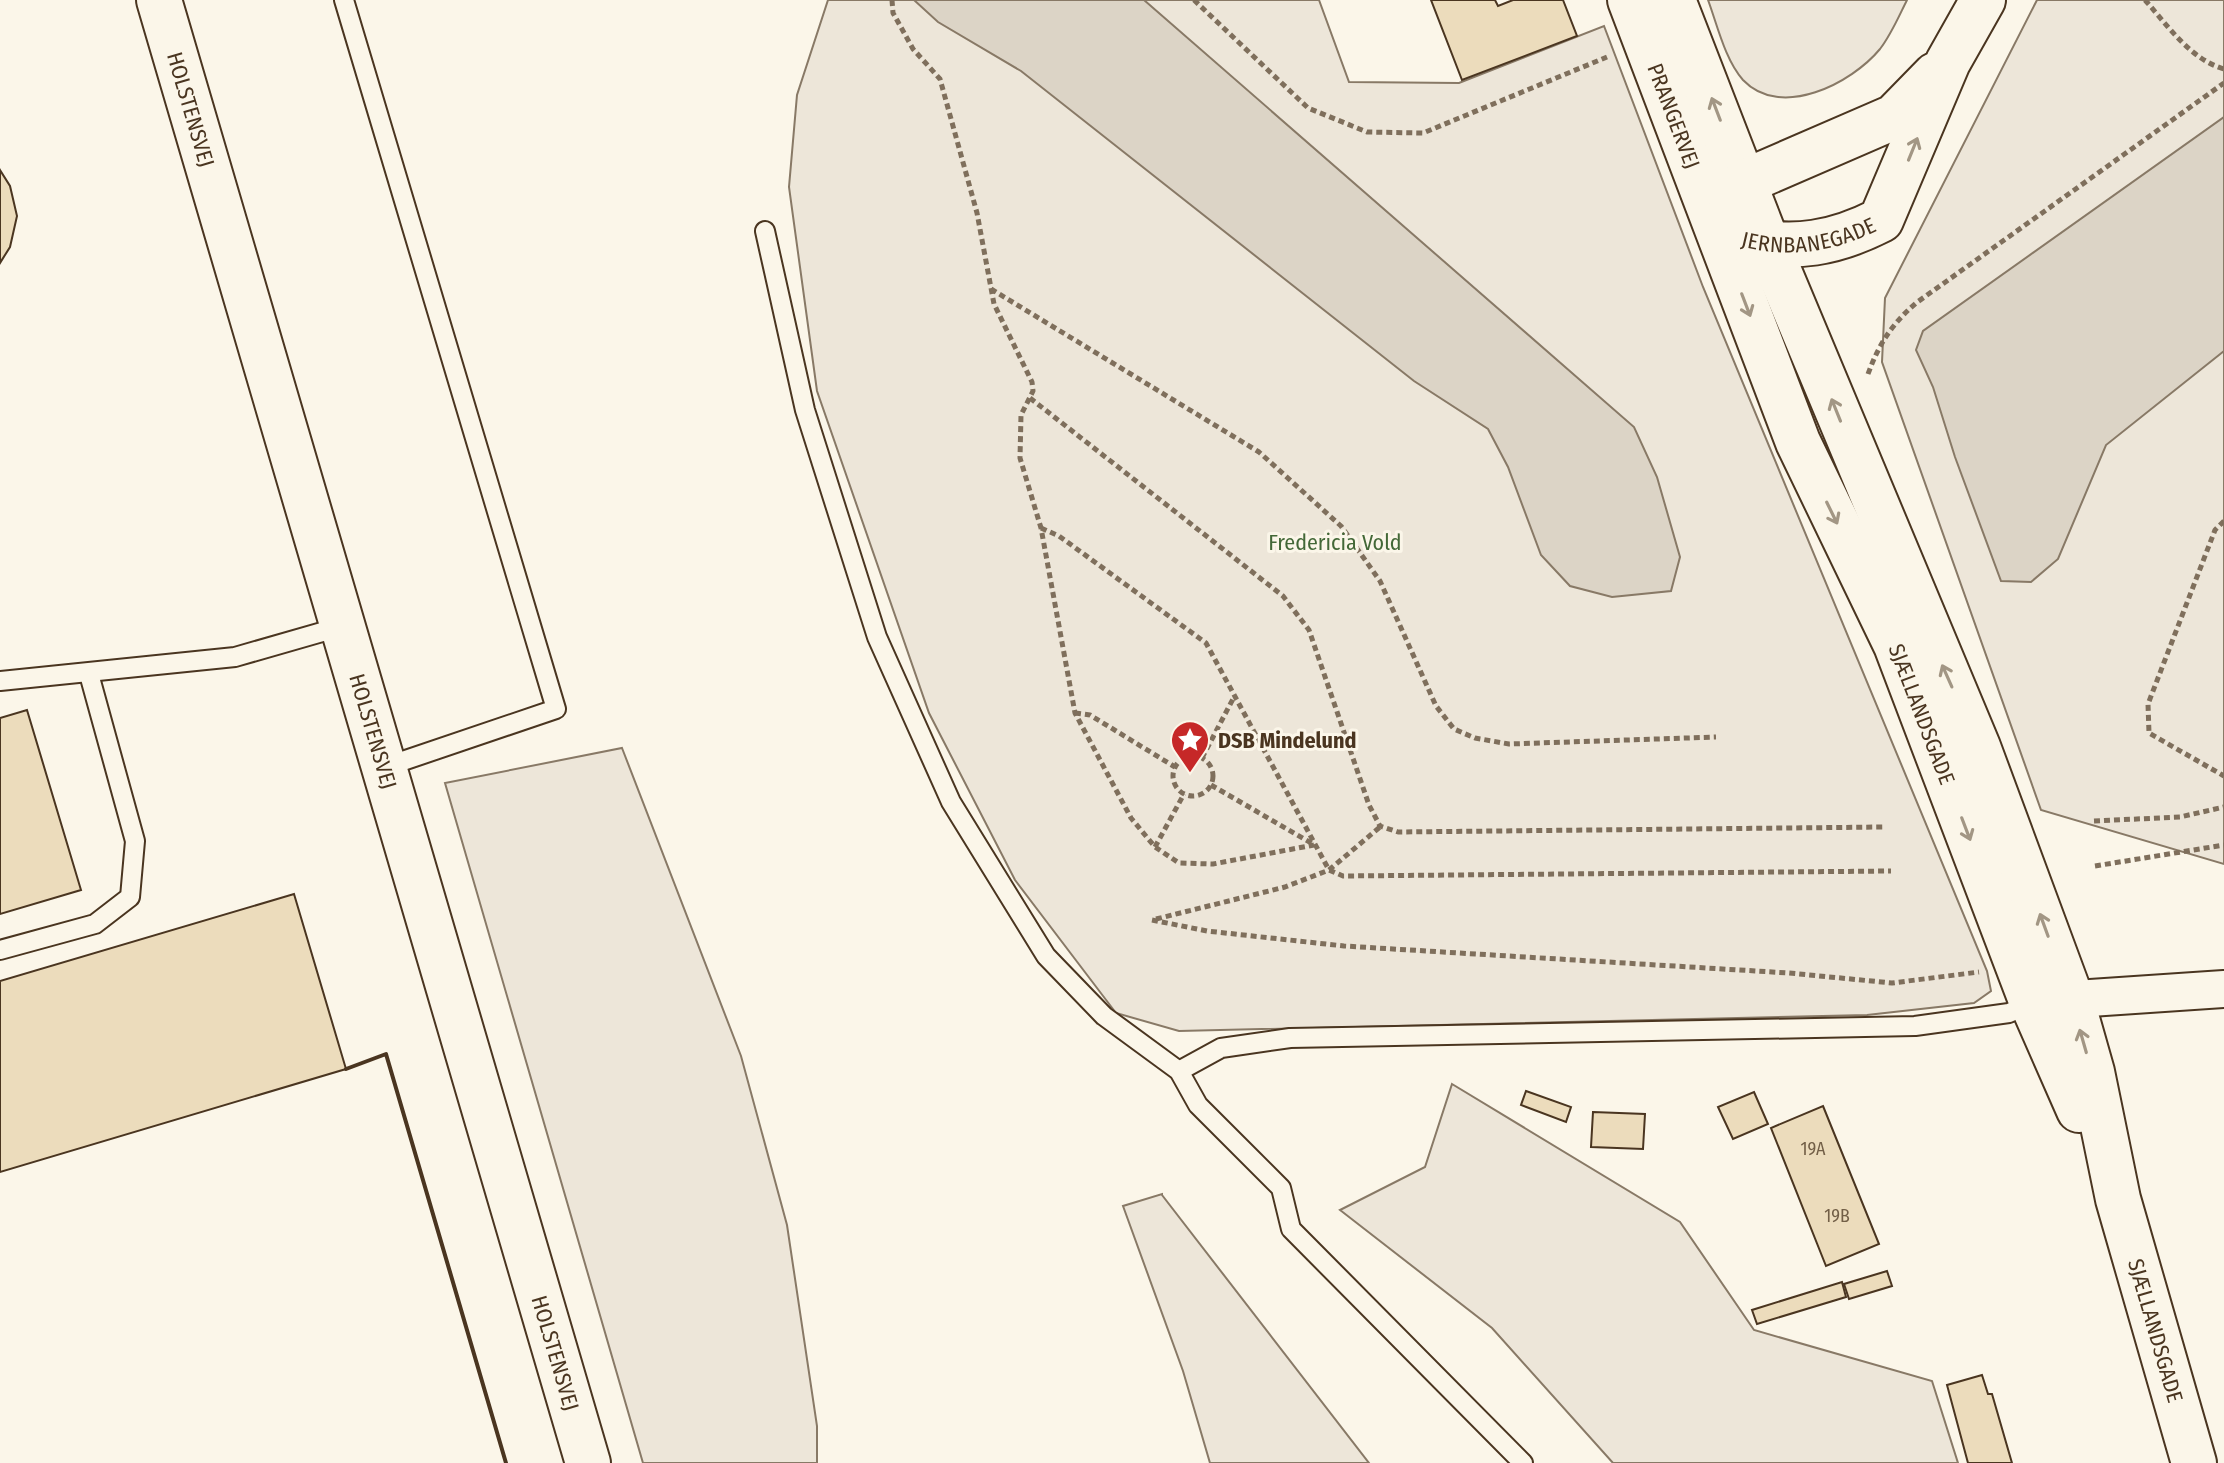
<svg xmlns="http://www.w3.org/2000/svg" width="2224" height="1463" font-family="'Fira Sans Condensed',sans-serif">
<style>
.green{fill:#ede6d9;stroke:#887966;stroke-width:2}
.water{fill:#dcd4c6;stroke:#887966;stroke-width:2}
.building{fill:#ecdcbc;stroke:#4a3520;stroke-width:2}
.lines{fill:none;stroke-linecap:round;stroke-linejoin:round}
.service-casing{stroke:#4a3520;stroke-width:22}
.minor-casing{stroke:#4a3520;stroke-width:40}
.tertiary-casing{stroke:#4a3520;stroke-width:48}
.path{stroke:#7f6f5c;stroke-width:5;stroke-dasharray:6 4;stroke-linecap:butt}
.service{stroke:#fbf6e9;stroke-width:18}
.minor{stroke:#fbf6e9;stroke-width:36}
.tertiary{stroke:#fbf6e9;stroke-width:44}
.wall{stroke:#4a3520;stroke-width:4}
.oneway{stroke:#a29684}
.labels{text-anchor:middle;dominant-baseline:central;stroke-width:6;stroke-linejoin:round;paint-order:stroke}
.number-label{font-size:18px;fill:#725f47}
.street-label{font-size:22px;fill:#4a3520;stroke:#fbf6e9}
.park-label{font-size:22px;fill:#436837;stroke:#fbf6e9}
.poi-label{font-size:22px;font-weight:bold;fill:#4a3520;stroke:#fbf6e9;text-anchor:start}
</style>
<rect width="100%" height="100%" fill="#fbf6e9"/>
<g class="green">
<polygon points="828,0 1319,0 1349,82 1459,83 1604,26 1703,287 1987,971 1991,991 1974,1003 1867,1015 1179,1031 1116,1013 1015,880 929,713 817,391 789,187 797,95"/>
<path d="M1708 0H1907C1899 16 1891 35 1880 49 1852 83 1781 120 1743 80 1725 60 1717 24 1708 0Z"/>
<polygon points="2037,0 2224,0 2224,864 2041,810 1882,362 1885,298"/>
<polygon points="622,748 741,1056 787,1225 817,1426 817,1463 643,1463 445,783"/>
<polygon points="1452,1084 1680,1222 1754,1330 1932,1381 1958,1463 1613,1463 1492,1328 1340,1210 1425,1167"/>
<polygon points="1162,1194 1162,1195 1369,1463 1210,1463 1183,1371 1123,1206"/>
</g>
<g class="water">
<polygon points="914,0 1144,0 1634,427 1657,477 1680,557 1671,591 1612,597 1570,586 1541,555 1508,467 1488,429 1414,381 1021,71 938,22"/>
<polygon points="2224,117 2224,351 2106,445 2058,559 2031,582 2001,581 1955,457 1933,387 1916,350 1923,331"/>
</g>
<g class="building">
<polygon points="1431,0 1495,0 1498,6 1513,0 1563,0 1577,36 1462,80"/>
<polygon points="0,170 10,186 17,216 10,247 0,263"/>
<polygon points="27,710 81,890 0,914 0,718"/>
<polygon points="294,894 346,1069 0,1172 0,981"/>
<polygon points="1526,1091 1571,1107 1566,1122 1521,1105"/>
<polygon points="1754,1092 1768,1124 1733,1139 1718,1107"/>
<polygon points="1823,1106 1879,1244 1826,1266 1771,1128"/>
<polygon points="1593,1112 1645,1114 1643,1149 1591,1147"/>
<polygon points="1887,1271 1892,1286 1849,1299 1844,1284"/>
<polygon points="1842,1282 1846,1297 1757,1324 1752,1310"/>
<polygon points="1982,1375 1988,1394 1992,1394 2012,1463 1968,1463 1947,1385"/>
</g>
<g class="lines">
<g class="service-casing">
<g id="service">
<polyline points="344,0 556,709 385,767"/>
<polyline points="765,231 805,410 877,637 951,802 1046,956 1104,1016 1179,1071 1198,1105 1281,1188 1291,1229 1523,1463"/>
<polyline points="0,681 235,657 343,626"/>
<polyline points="0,950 95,924 130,897 135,841 89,674"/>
<polyline points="1179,1071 1221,1048 1290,1038 1915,1026 2009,1013 2032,1003"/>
</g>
</g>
<g class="minor-casing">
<polyline id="minor" points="2046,1001 2224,989"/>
</g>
<g class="tertiary-casing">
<g id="tertiary">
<path id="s1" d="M159 0 588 1463"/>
<path id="s2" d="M1630 0 1798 442 1896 645 2032 1003 2079 1110"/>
<path id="s3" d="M1673 0 1768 245 1978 747 2071 998 2092 1072 2118 1199 2194 1463"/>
<polyline points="1731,208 1744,182 1894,117 1935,75"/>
<path id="s4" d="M1744 239C1794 251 1836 243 1881 220L1948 62 1983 0"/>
</g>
</g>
<g class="path">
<polyline points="892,0 893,13 913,49 940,79 977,213 994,304 1032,382 1033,391 1021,415 1020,458 1041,528 1075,713 1131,818 1155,847 1179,863 1213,864 1314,845"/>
<polyline points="1194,0 1308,108 1367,132 1423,133 1607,57"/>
<path d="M2145 0C2168 26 2190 59 2224 69"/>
<polyline points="991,289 1259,452 1341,526 1380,581 1436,706 1454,729 1475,738 1509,744 1716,737"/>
<path d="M1868 374C1879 344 1891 325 1916 303L2224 83"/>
<polyline points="1030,398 1283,596 1309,630 1369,805 1380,826 1398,832 1883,827"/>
<polyline points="2224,521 2215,530 2148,704 2149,733 2224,776"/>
<polyline points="1041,528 1059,536 1206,643 1329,870 1343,876 1891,871"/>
<polyline points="1075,713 1090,715 1175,767"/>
<circle cx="1193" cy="776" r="20"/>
<polyline points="1202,758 1234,697"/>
<polyline points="1211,785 1313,844"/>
<polyline points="2094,821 2180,817 2224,807"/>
<polyline points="1155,847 1184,794"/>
<polyline points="2095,866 2224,845"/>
<polyline points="1156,919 1285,887 1329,870 1380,827"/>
<polyline points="1152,920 1207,931 1344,946 1789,973 1892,983 1979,972"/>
</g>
<use href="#service" class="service"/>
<use href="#minor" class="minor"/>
<use href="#tertiary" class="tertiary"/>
<polyline class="wall" points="346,1069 386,1054 506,1463"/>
</g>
<defs><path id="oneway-shaft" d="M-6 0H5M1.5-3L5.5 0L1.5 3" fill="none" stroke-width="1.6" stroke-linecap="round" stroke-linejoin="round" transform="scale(2)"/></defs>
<g class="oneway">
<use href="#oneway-shaft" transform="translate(1716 109) rotate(-111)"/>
<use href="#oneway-shaft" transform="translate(1913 149) rotate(-68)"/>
<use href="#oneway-shaft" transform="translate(1746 305) rotate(69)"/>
<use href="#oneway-shaft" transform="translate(1836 410) rotate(-112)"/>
<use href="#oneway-shaft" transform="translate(1832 513) rotate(64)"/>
<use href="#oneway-shaft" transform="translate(1947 676) rotate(-114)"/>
<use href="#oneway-shaft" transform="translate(1966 829) rotate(69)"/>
<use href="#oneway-shaft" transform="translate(2044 925) rotate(-110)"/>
<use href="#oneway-shaft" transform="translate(2083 1041) rotate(-106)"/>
</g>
<defs>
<g id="sight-pin" transform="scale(2)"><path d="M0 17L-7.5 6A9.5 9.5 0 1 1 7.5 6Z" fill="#c62828" stroke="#fbf6e9"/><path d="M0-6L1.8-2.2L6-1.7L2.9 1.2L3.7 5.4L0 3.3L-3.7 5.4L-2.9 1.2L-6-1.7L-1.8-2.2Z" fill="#fff"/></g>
</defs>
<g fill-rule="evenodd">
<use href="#sight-pin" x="1190" y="740"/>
</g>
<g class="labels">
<g class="number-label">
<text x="1813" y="1149">19A</text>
<text x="1837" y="1216">19B</text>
</g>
<g class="street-label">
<text stroke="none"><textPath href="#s1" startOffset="114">HOLSTENSVEJ</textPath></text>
<text stroke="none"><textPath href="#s2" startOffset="124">PRANGERVEJ</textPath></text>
<text stroke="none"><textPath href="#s4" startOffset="66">JERNBANEGADE</textPath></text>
<text stroke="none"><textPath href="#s2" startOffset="772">SJÆLLANDSGADE</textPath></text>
<text stroke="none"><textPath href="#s1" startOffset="762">HOLSTENSVEJ</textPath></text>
<text stroke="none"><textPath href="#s3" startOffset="1418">SJÆLLANDSGADE</textPath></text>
<text stroke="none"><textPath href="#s1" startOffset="1410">HOLSTENSVEJ</textPath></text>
</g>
<g class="park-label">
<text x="1335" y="542">Fredericia Vold</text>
</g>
<g class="poi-label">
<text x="1218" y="740">DSB Mindelund</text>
</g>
</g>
</svg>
